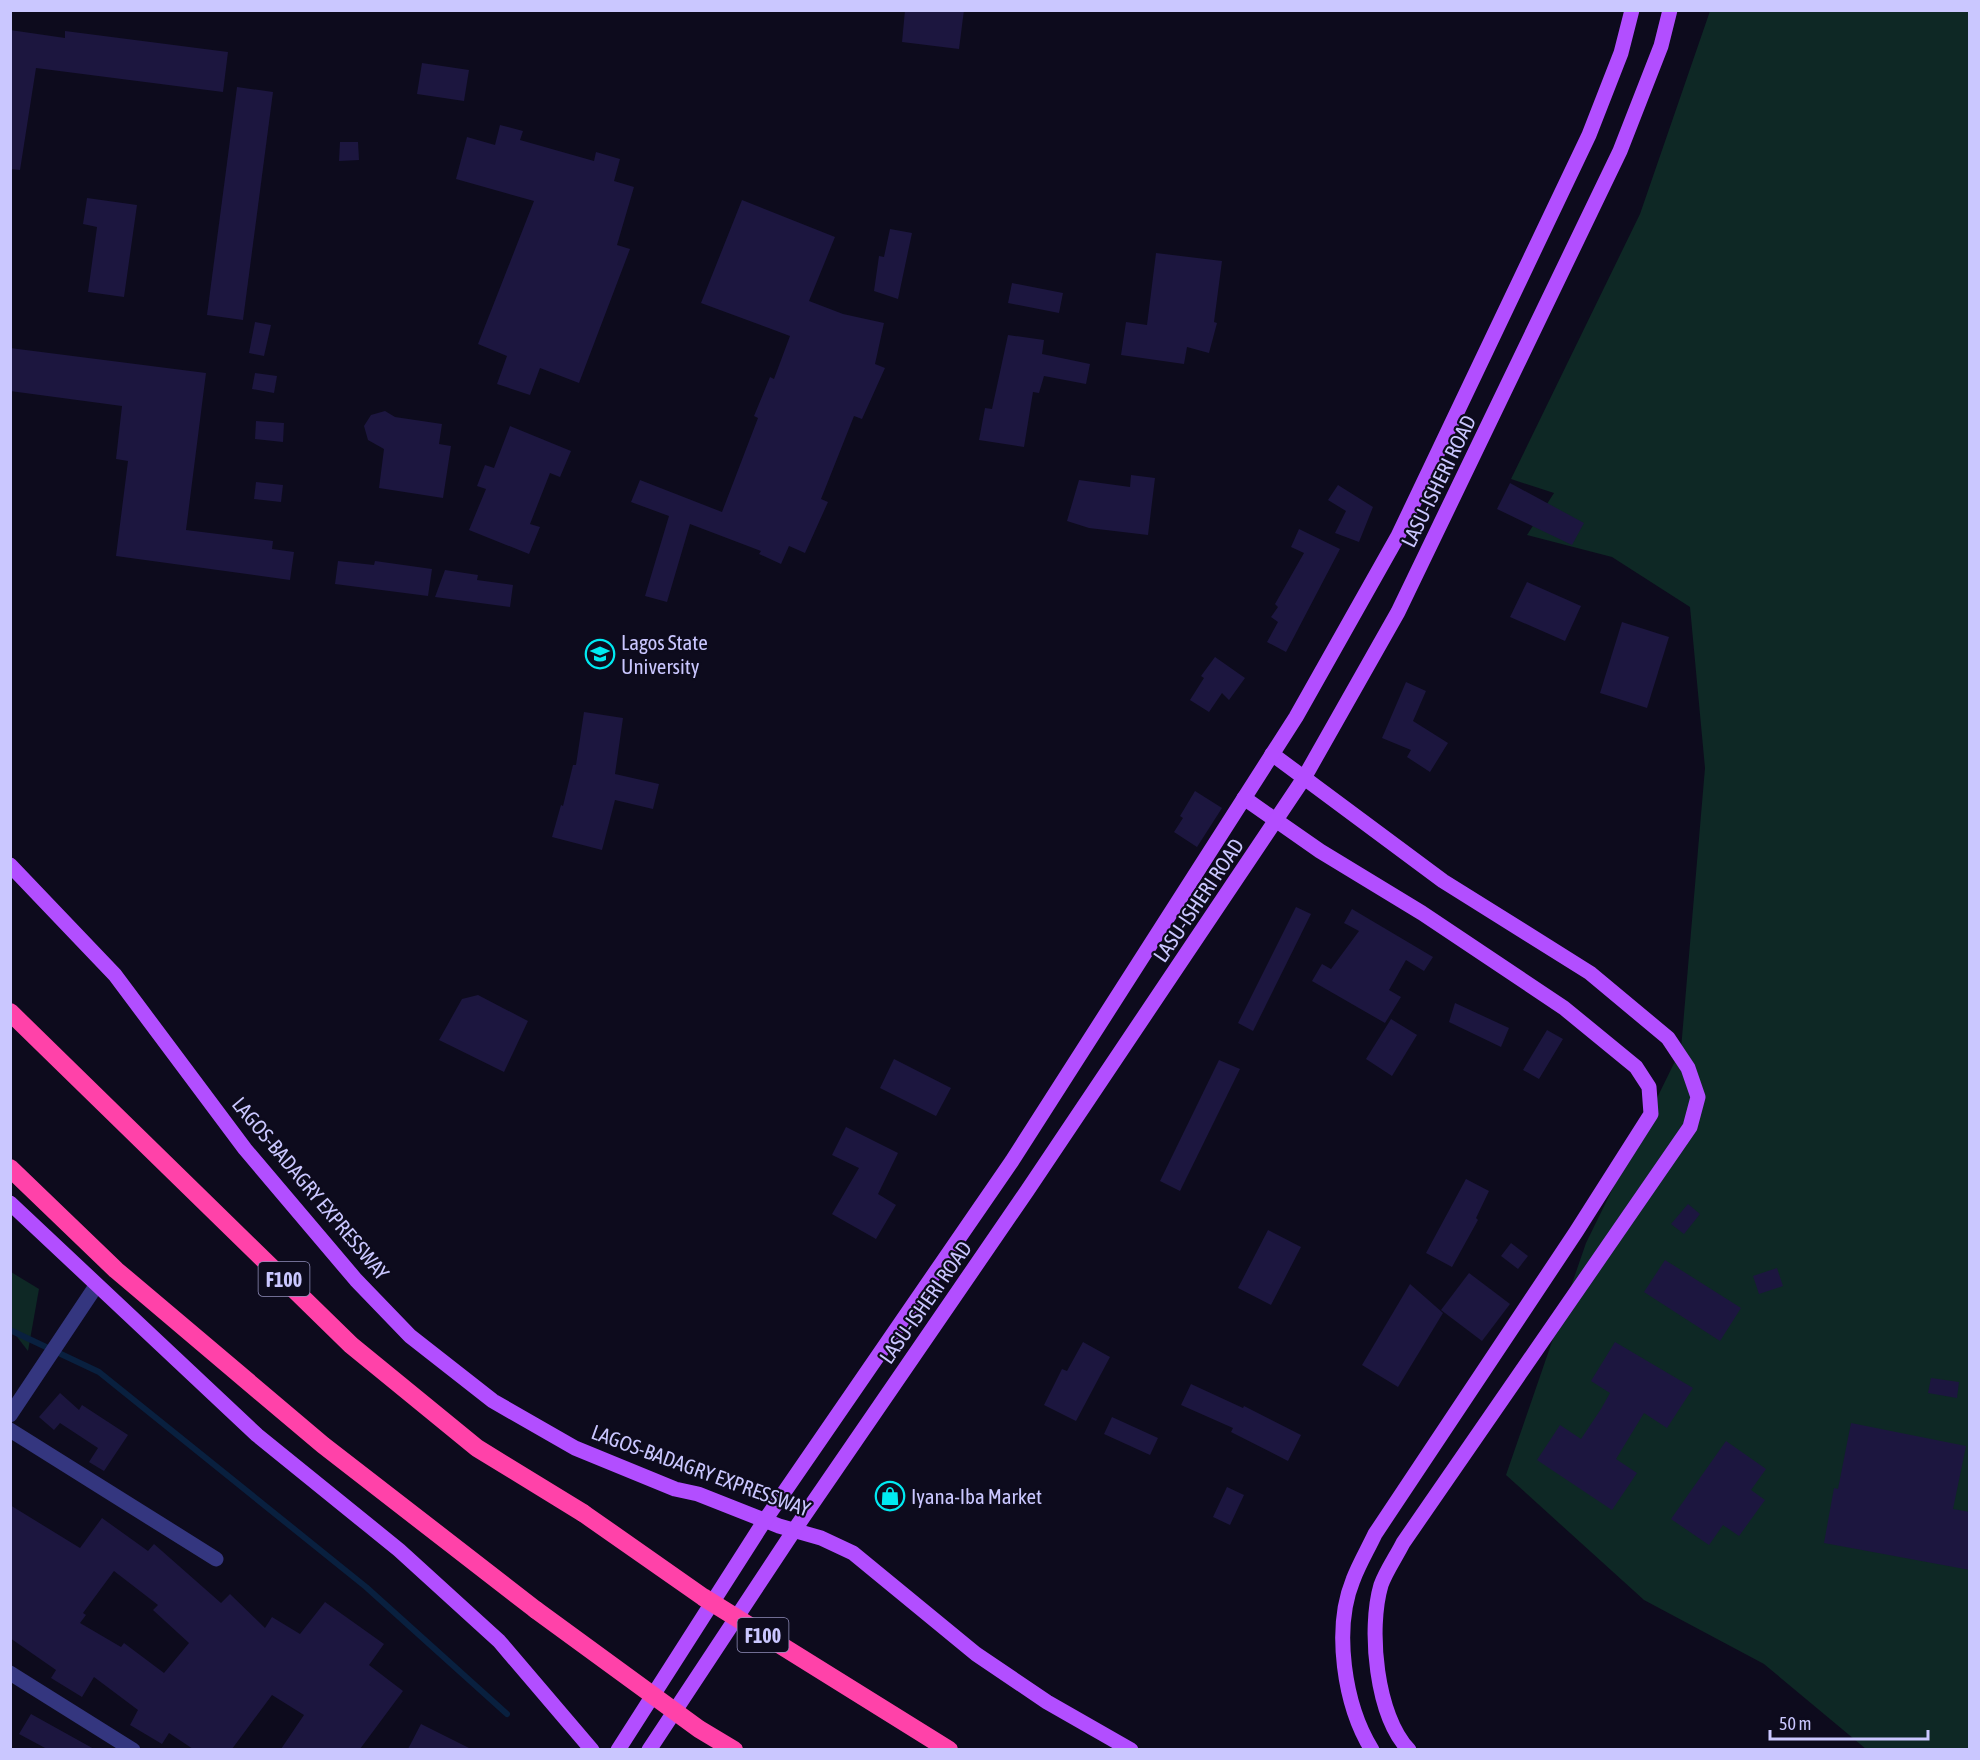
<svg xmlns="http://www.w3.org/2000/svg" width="1980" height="1760" font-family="'Asap Condensed',sans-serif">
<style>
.green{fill:#0e2825}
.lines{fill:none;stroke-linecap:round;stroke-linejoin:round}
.stream{stroke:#09203f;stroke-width:6}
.building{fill:#1c163f;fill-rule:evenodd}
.minor{stroke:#34367f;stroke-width:15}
.major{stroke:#b24eff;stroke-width:15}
.highway{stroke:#ff42a9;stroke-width:18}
.highway-bridge{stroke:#ff42a9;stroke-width:18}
.labels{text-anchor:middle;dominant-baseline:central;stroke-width:4.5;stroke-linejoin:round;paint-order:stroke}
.shield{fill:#0d0b1d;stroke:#918fbb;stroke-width:1.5}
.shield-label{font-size:20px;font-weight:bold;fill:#cac7ff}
.street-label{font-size:21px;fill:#cac7ff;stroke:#0d0b1d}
.poi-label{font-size:21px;fill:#cac7ff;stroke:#0d0b1d;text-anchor:start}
</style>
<rect width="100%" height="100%" fill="#0d0b1d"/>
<g class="green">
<polygon points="1710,11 1969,11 1969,1749 1866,1749 1764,1664 1644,1600 1506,1475 1586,1243 1681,1049 1705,768 1690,607 1612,557 1527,535 1554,493 1511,479 1640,214"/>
<polygon points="11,1272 39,1289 28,1351 11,1329"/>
</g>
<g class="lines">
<polyline class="stream" points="10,1330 99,1372 366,1587 507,1714"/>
</g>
<g class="building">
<polygon points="905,10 964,10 959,49 902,42"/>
<polygon points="10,30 65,38 65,31 228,52 223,92 36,68 20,170 10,169"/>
<polygon points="422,63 469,70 464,101 417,94"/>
<polygon points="237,87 273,92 243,320 207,315"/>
<polygon points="500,125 523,131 520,140 594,161 596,152 620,159 614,181 634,187 617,245 630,249 579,383 540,368 530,395 497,384 507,356 478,344 534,201 456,179 467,137 495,145"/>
<polygon points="340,142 358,142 359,160 339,161"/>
<polygon points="87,198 137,205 124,297 88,292 97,227 83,224"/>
<polygon points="742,200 835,237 809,301 843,314 884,323 875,364 885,368 862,419 854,416 821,499 828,502 805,553 789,546 781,564 759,554 761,551 690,524 667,602 645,596 669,516 631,502 640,480 722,512 758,418 754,416 770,377 774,379 790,336 701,303"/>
<polygon points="890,229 912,233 898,299 874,291 879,256 884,257"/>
<polygon points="1156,253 1222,261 1214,322 1217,323 1209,353 1187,347 1184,364 1121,355 1126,322 1147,325"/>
<polygon points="1012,283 1063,293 1059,313 1008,303"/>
<polygon points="255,322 271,325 264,356 249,353"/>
<polygon points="1008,335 1044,340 1042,354 1090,364 1086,384 1044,376 1039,393 1033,392 1024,447 979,440 985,408 992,409"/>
<polygon points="10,348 206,373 186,530 273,541 272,549 294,552 290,580 116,556 128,461 116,459 122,406 10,391"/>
<polygon points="255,373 277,376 274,393 252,389"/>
<polygon points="385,411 395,417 442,424 439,444 451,446 443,498 379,488 384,449 368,440 364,426 371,415"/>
<polygon points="256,421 284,423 283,442 255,439"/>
<polygon points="510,426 571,451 560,477 550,473 530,524 540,527 529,554 469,530 486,489 477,486 485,465 494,468"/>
<polygon points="1131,475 1155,478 1148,535 1089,528 1067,521 1079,480 1130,487"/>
<polygon points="256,482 283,485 281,502 254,499"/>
<polygon points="1510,483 1584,523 1572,545 1497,509"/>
<polygon points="1338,485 1373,507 1359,542 1335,533 1346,511 1328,500"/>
<polygon points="1299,529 1340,549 1286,652 1267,642 1278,622 1271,617 1278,607 1275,604 1304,553 1291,547"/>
<polygon points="338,561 374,565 375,561 432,569 428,596 335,584"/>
<polygon points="445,570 478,575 477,580 513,585 510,607 435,597"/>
<polygon points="1527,582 1581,606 1565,641 1510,617"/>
<polygon points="1622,622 1669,637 1647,708 1600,693"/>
<polygon points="1215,657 1245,678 1229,700 1222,693 1209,712 1190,700 1204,678 1201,676"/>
<polygon points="1406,682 1426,691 1413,721 1448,743 1430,772 1407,757 1411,750 1382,738"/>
<polygon points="584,712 623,718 615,774 659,784 653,809 615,800 602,850 552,837 561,805 563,806 573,765 576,765"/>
<polygon points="1195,791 1222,808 1197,847 1174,832 1183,818 1180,816"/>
<polygon points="1296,907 1311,914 1253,1031 1238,1023"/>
<polygon points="1352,909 1433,957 1424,971 1406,960 1389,990 1401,997 1385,1023 1312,981 1322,964 1331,969 1359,931 1344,923"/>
<polygon points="478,995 528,1021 504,1072 439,1040 462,999"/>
<polygon points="1455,1003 1509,1028 1501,1047 1449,1022"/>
<polygon points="1391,1019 1417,1035 1392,1076 1366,1059"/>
<polygon points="1547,1030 1563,1039 1539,1079 1523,1070"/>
<polygon points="894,1059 951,1088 936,1116 880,1088"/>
<polygon points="1219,1060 1240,1069 1180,1191 1160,1181"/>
<polygon points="846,1127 898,1153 878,1194 896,1205 876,1239 832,1214 859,1168 832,1155"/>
<polygon points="1466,1179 1489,1191 1476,1218 1478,1220 1452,1267 1426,1253"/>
<polygon points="1688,1204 1700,1214 1684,1234 1671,1224"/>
<polygon points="1268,1230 1301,1247 1271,1305 1238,1288"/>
<polygon points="1511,1243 1528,1256 1518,1269 1501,1256"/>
<polygon points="1665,1260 1741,1308 1720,1341 1644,1292"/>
<polygon points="1777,1268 1783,1286 1759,1294 1753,1276"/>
<polygon points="1469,1273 1510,1304 1482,1341 1441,1310"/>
<polygon points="1410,1284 1443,1313 1398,1387 1362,1365"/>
<polygon points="1083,1342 1110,1357 1076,1421 1044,1405 1062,1369 1067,1371"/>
<polygon points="1615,1342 1693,1388 1667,1428 1644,1413 1616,1459 1637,1473 1612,1510 1537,1460 1560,1425 1581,1439 1601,1409 1610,1393 1591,1381"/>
<polygon points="1931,1378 1959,1382 1957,1398 1928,1393"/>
<polygon points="1191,1384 1243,1408 1244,1406 1301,1435 1288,1461 1231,1432 1233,1428 1181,1405"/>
<polygon points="60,1393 79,1410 82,1405 128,1435 104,1471 89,1462 98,1448 60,1423 54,1430 39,1417"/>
<polygon points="1112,1417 1158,1438 1150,1455 1104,1434"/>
<polygon points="1851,1423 1966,1446 1953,1509 1970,1512 1970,1570 1824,1543 1834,1488 1838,1489"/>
<polygon points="1726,1441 1766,1469 1751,1490 1765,1500 1739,1536 1723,1525 1709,1545 1671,1519"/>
<polygon points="1227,1487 1244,1495 1230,1525 1213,1517"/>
<path d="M10 1505 80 1548 102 1518 148 1551 154 1544 221 1603 230 1594 265 1628 272 1617 300 1634 325 1602 384 1644 369 1665 403 1691 360 1749H281L304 1715 272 1695 232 1749H193L169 1733 162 1744 130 1725 138 1710 94 1677 82 1697 51 1678 56 1670 10 1638ZM114 1571 158 1605 153 1610 189 1643 164 1673 124 1643 121 1647 80 1623 86 1615 83 1613Z"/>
<polygon points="31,1714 94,1749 47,1749 19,1734"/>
<polygon points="421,1724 471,1749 408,1749"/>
</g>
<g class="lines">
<g class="minor">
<polyline points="10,1415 96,1286"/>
<polyline points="10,1430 216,1559"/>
<polyline points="10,1673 133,1750"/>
</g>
<g class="major">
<path d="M1272 754 1443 881 1590 973 1668 1038 1688 1068 1698 1097 1690 1127 1403 1543C1396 1557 1386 1571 1381 1585 1368 1629 1376 1716 1409 1750"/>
<path d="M1244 798 1320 851 1422 913 1564 1008 1636 1067 1649 1087 1651 1114 1576 1232 1375 1534C1368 1549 1359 1564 1353 1580 1333 1629 1344 1705 1372 1750"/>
<polyline points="10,865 115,975 245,1149 356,1280 410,1336 493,1401 575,1448 675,1489 698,1494 779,1526 821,1538 853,1553 976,1654 1047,1702 1131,1750"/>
<polyline points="10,1203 257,1435 399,1550 499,1641 592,1750"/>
<polyline points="618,1750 765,1520 1012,1161 1296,717 1398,536 1589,135 1621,53 1632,10"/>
<polyline points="649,1750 795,1529 1027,1191 1304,778 1398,612 1620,151 1661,46 1670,10"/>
</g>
<g class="highway">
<polyline points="10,1012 351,1345 477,1448 583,1513"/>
<polyline points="10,1168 116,1270 323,1445 536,1610"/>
</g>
<g class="highway-bridge">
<polyline points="583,1513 703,1597 949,1750"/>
<polyline points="536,1610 699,1729 734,1750"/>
</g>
</g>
<defs>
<g id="university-ring" transform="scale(1.5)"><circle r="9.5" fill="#0d0b1d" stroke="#00eaf2" stroke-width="1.5"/><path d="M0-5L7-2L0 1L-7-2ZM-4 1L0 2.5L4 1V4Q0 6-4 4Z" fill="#00eaf2"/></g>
<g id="shop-ring" transform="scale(1.5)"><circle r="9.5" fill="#0d0b1d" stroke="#00eaf2" stroke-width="1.5"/><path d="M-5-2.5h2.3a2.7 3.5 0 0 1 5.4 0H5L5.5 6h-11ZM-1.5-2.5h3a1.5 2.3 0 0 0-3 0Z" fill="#00eaf2"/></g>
</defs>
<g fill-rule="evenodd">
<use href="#university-ring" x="600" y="654"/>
<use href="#shop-ring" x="890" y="1496"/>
</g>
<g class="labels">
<g class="shield">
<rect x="258.5" y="1262" width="51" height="34" rx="4.5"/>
<rect x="737.5" y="1618" width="51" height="34" rx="4.5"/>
</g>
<g class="shield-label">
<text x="284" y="1279">F100</text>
<text x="763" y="1635">F100</text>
</g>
<g class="street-label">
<text transform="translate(1438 481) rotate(-64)">LASU-ISHERI ROAD</text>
<text transform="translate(1198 900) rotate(-56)">LASU-ISHERI ROAD</text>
<text transform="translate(311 1188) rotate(50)">LAGOS-BADAGRY EXPRESSWAY</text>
<text transform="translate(925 1302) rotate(-55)">LASU-ISHERI ROAD</text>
<text transform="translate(701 1470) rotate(20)">LAGOS-BADAGRY EXPRESSWAY</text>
</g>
<g class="poi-label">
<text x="621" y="642">Lagos State<tspan x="621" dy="24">University</tspan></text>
<text x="911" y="1496">Iyana-Iba Market</text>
</g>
</g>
<rect width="1980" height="1760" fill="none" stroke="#cac7ff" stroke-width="24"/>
<path d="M1770 1730v9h158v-9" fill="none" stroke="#cac7ff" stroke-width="3"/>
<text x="1779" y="1730" font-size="18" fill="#cac7ff" stroke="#0d0b1d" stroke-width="4.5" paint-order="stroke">50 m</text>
</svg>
